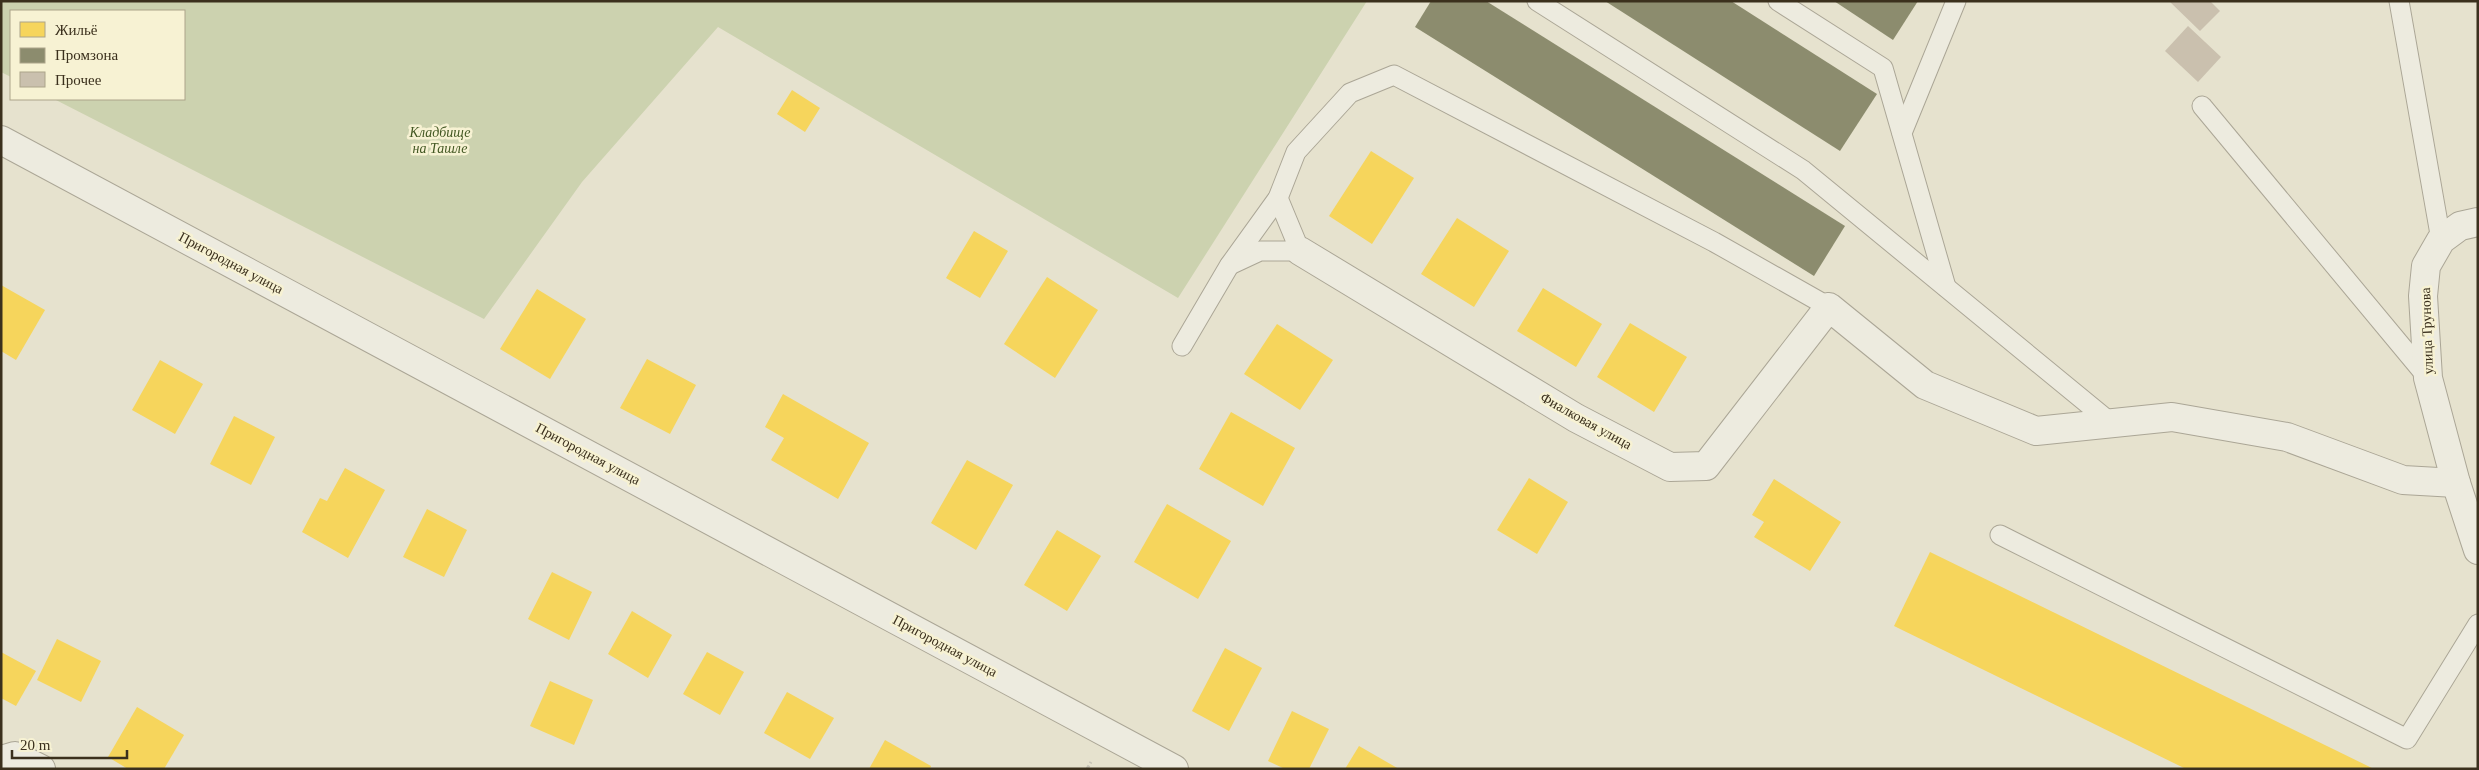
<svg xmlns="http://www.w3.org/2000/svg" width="2479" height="770" font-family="'Times New Roman',serif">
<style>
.cemetery{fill:#ccd2af}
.homes{fill:#f6d55c}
.industry{fill:#8c8c6e}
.building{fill:#cac0ae}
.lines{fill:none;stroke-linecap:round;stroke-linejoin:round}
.service-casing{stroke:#aba696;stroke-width:21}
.minor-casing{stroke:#aba696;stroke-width:30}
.path{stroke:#c6c3b6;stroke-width:3;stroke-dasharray:4 2.5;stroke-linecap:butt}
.service{stroke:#edebdf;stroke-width:19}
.minor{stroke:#edebdf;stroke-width:28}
.labels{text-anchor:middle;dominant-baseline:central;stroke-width:5;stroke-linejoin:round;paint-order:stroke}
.park-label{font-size:14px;font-style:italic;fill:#435823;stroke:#f7f2d3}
.street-label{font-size:14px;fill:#3b301d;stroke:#f7f2d3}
</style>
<rect width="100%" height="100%" fill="#e6e2ce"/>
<polygon class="cemetery" points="1,1 1367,1 1178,298 718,27 582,182 484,319 54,99 184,99 184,11 11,11 11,77 1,72"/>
<g class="homes">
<polygon points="792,90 820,108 805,132 777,114"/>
<polygon points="1371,151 1414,178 1372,244 1329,216"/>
<polygon points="1457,218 1509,251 1474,307 1421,274"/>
<polygon points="974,231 1008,251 980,298 946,278"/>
<polygon points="1047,277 1098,310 1055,378 1004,344"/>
<polygon points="1,285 45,310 16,360 1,351"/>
<polygon points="1543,288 1602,324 1576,367 1517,331"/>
<polygon points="537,289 586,319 550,379 500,349"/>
<polygon points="1630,323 1687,357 1654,412 1597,377"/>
<polygon points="1277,324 1333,360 1300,410 1244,374"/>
<polygon points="647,359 696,385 670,434 620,408"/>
<polygon points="160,360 203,384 175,434 132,410"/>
<polygon points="783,394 869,443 838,499 771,460 784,438 765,427"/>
<polygon points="1231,412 1295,448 1263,506 1199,469"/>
<polygon points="234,416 275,437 251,485 210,464"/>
<polygon points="967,460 1013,485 976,550 931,523"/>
<polygon points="345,468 385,490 348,558 302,532 320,498 327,501"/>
<polygon points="1529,478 1568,502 1537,554 1497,530"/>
<polygon points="1774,479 1841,522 1810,571 1754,537 1764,522 1752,515"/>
<polygon points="1167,504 1231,541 1198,599 1134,562"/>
<polygon points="427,509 467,530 444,577 403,557"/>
<polygon points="1057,530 1101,556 1067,611 1024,585"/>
<polygon points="1930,552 2374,769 2186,769 1894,626"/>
<polygon points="552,572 592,592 569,640 528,619"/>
<polygon points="632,611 672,635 648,678 608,654"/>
<polygon points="57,639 101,661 81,702 37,680"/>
<polygon points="1225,648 1262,668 1229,731 1192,711"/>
<polygon points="1,652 36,671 16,706 1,698"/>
<polygon points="707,652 744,672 720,715 683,694"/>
<polygon points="550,681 593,700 574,745 530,726"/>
<polygon points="787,692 834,718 810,759 764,733"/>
<polygon points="137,707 184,735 164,769 128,769 108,757"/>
<polygon points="1292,711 1329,729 1309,769 1285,769 1268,761"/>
<polygon points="885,740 931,766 930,769 869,769"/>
<polygon points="1359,746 1399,769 1345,769"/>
</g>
<g class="industry">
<polygon points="1431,1 1486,1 1845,226 1814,276 1415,27"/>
<polygon points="1605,1 1731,1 1877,94 1840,151"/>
<polygon points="1834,1 1918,1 1893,40"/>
</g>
<g class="building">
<polygon points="2169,1 2210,1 2220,11 2200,31"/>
<polygon points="2188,26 2221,57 2198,82 2165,51"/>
</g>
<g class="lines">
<g class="service-casing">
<g id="service">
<polyline points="1537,1 1803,170 2110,422"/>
<polyline points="1778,1 1883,68 1946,287"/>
<polyline points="2399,1 2441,240"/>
<polyline points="2202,106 2428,378"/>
<polyline points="1902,133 1956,1"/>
<polyline points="1230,265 1260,251 1300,251 1278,198"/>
<polyline points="1182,346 1229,266 1278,198 1296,152 1350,93 1394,75 1714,242 1829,307"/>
<polyline points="2000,535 2407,739 2478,624"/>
</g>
</g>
<g class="minor-casing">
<g id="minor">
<polyline points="1,140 1174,769"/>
<polyline points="2478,222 2460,226 2441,240 2426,266 2423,296 2428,378 2456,483 2478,550"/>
<polyline points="1300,251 1576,418 1670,467 1706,466 1829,307 1925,385 2036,431 2172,417 2287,437 2403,480 2456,483"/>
<polyline points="1,760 15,756 41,769"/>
</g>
</g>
<polyline class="path" points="1087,769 1091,762"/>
<use href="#service" class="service"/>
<use href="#minor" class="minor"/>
</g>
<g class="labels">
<g class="park-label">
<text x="440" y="132">Кладбище<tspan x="440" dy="16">на Ташле</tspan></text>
</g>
<g class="street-label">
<text transform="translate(231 263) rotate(28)">Пригородная улица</text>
<text transform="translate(2427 331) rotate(-92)">улица Трунова</text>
<text transform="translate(1586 421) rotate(29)">Фиалковая улица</text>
<text transform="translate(588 454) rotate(28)">Пригородная улица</text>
<text transform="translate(945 646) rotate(28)">Пригородная улица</text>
</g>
</g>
<rect width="2479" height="770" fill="none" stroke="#3b301d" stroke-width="5"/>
<rect x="10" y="10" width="175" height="90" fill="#f7f2d3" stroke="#aca48a"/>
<rect x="20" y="22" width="25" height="15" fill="#f6d55c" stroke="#aca48a"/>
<text x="55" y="35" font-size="15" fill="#3b301d">Жильё</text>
<rect x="20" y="48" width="25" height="15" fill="#8c8c6e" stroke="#aca48a"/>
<text x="55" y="60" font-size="15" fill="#3b301d">Промзона</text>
<rect x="20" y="72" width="25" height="15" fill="#cac0ae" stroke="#aca48a"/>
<text x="55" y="85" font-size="15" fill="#3b301d">Прочее</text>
<path d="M12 750v8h115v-8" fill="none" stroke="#3b301d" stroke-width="2.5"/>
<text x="20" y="750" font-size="15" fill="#3b301d" stroke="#f7f2d3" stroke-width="4" paint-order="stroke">20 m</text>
</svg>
